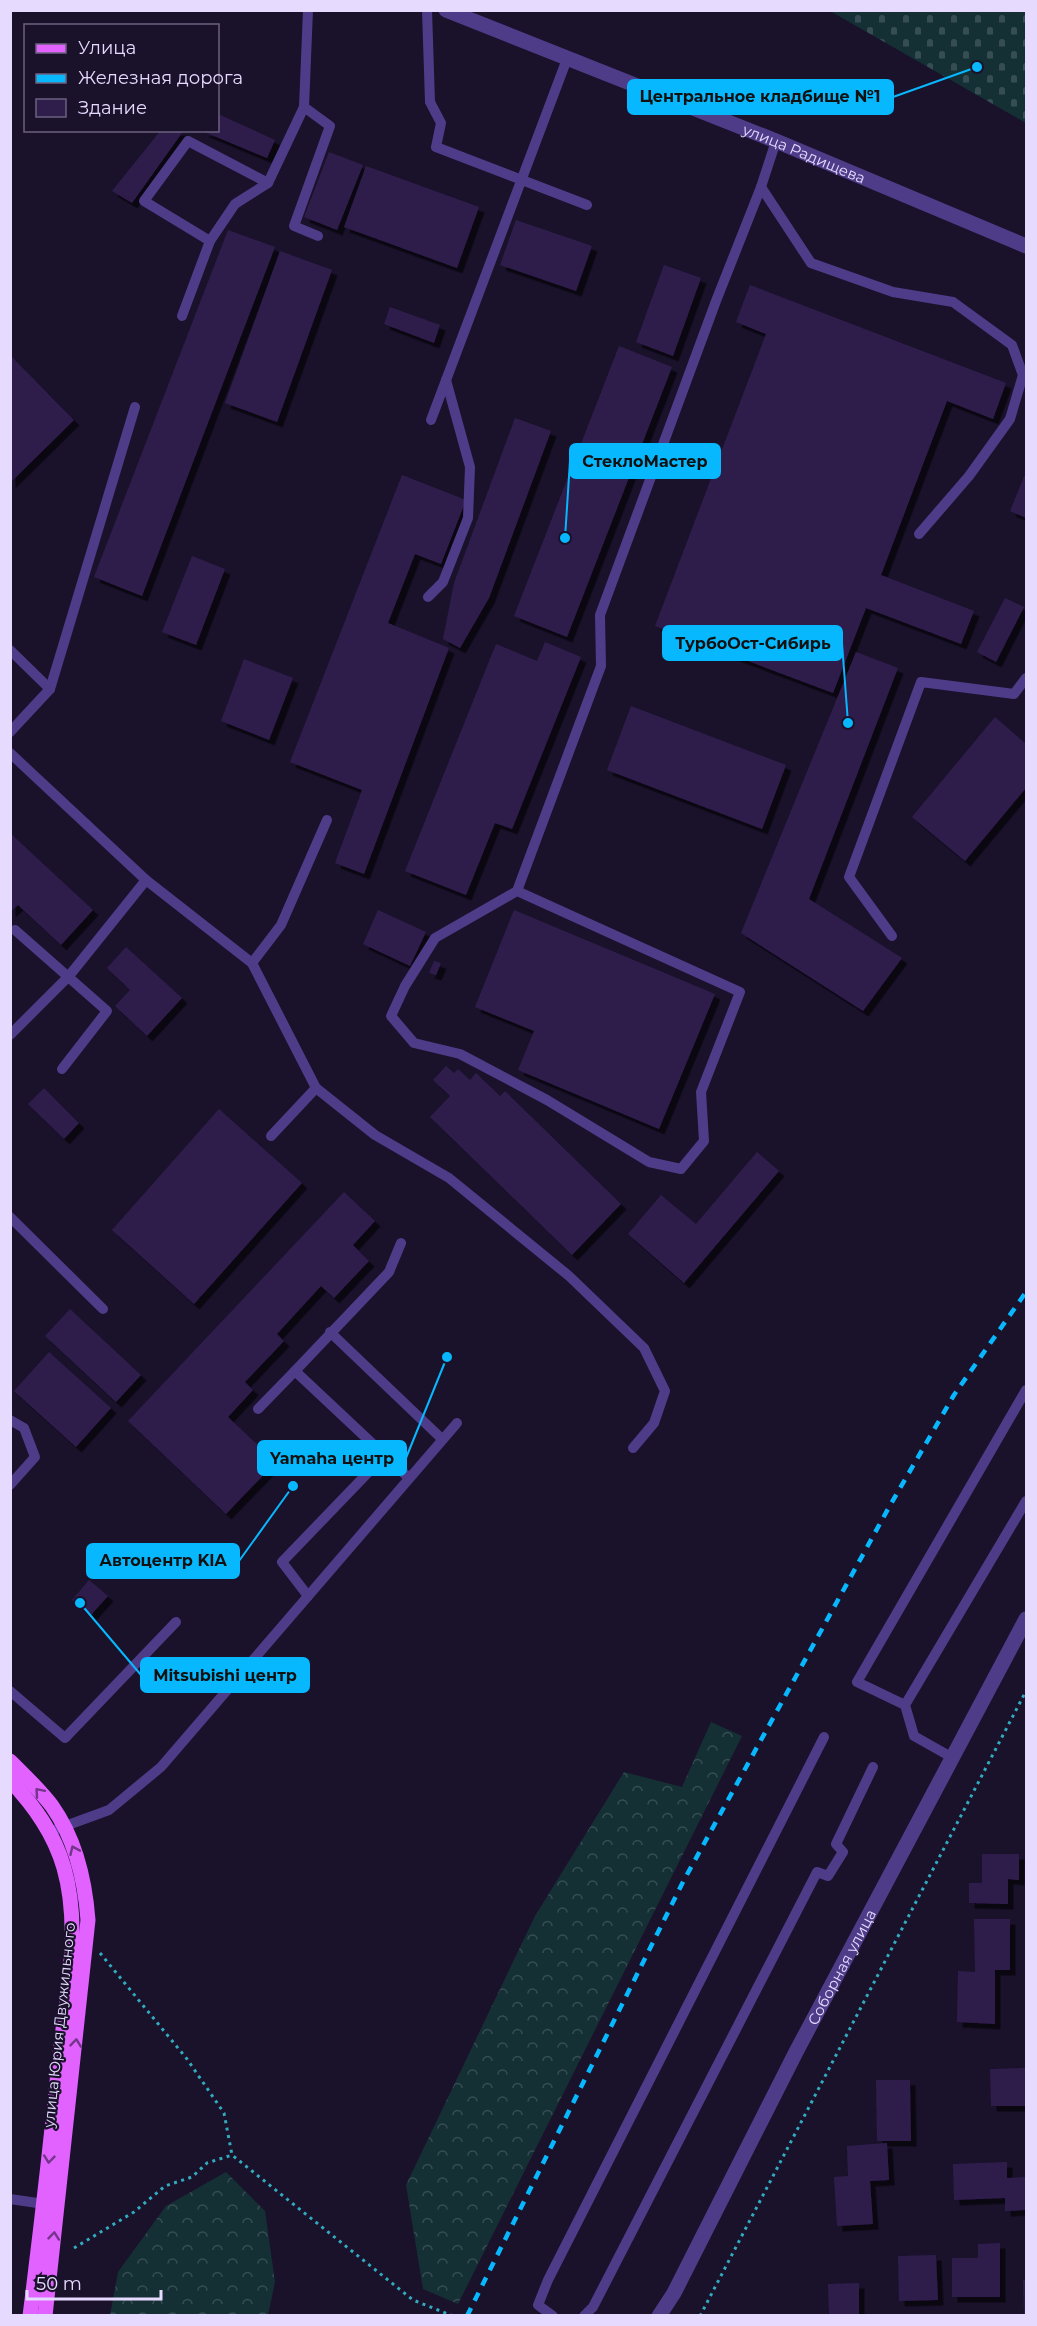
<svg xmlns="http://www.w3.org/2000/svg" width="1037" height="2326" font-family="Montserrat,sans-serif">
<style>
.forest{fill:url(#forest-crowns)}
.cemetery{fill:url(#cemetery-stones)}
.building{fill:#2f1d4c;filter:url(#shadow)}
.lines{fill:none;stroke-linecap:round;stroke-linejoin:round}
.path{stroke:#31abbd;stroke-width:3;stroke-dasharray:3 4.5;stroke-linecap:butt}
.service{stroke:#4e3c89;stroke-width:10}
.minor{stroke:#4e3c89;stroke-width:15}
.tertiary{stroke:#4e3c89;stroke-width:15}
.primary{stroke:#e162fe;stroke-width:15}
.rail{stroke:#08b8fe;stroke-width:4.5;stroke-dasharray:9 8;stroke-linecap:butt}
.oneway{stroke:#74358a}
.labels{text-anchor:middle;dominant-baseline:central;stroke-width:4.5;stroke-linejoin:round;paint-order:stroke}
.street-label{font-size:15px;fill:#e6dbff;stroke:#1a112b}
.leader{fill:none;stroke:#08b8fe;stroke-width:2}
.callout-dot{fill:#08b8fe;stroke:#1a112b;stroke-width:2}
.callout{fill:#08b8fe;stroke:#08b8fe;stroke-width:2}
.callout-label{font-size:16px;text-anchor:middle;font-weight:bold;fill:#111}
</style>
<defs>
<pattern id="forest-crowns" width="20" height="18" patternUnits="userSpaceOnUse" patternTransform="scale(1.5)"><rect width="20" height="18" fill="#143035"/><path d="M2 6a3 3 0 1 1 6 0M12 15a3 3 0 1 1 6 0" fill="none" stroke="#364d53"/></pattern>
<pattern id="cemetery-stones" width="16" height="16" patternUnits="userSpaceOnUse" patternTransform="scale(1.5)"><rect width="16" height="16" fill="#143035"/><path d="M2 7V4a2 2 0 0 1 4 0v3zM10 15v-3a2 2 0 0 1 4 0v3z" fill="#364d53"/></pattern>
<filter id="shadow"><feDropShadow dx="5.5" dy="5.5" stdDeviation="0" flood-color="#0009"/></filter>
</defs>
<rect width="100%" height="100%" fill="#1a112b"/>
<g class="forest">
<polygon points="711,1722 742,1736 458,2304 423,2289 406,2185 535,1916 624,1772 682,1787"/>
<polygon points="226,2172 265,2211 275,2282 268,2315 110,2315 118,2272 166,2206"/>
</g>
<polygon class="cemetery" points="830,11 1026,11 1026,123"/>
<g class="building">
<polygon points="218,114 275,140 267,158 202,131 218,130"/>
<polygon points="161,130 184,130 132,203 112,191"/>
<polygon points="329,152 363,165 337,230 304,217"/>
<polygon points="366,166 479,207 457,268 344,227"/>
<polygon points="516,220 592,246 576,291 500,265"/>
<polygon points="228,230 275,247 142,596 94,577"/>
<polygon points="280,251 332,270 277,422 225,403"/>
<polygon points="664,265 701,278 673,356 636,342"/>
<polygon points="750,285 1006,383 993,419 947,401 881,575 974,611 961,644 866,608 833,693 655,626 766,334 736,322"/>
<polygon points="390,307 440,325 434,343 384,324"/>
<polygon points="619,346 672,367 567,637 514,616"/>
<polygon points="10,355 74,420 10,483"/>
<polygon points="515,418 551,431 489,598 460,648 443,639 454,583"/>
<polygon points="1026,472 1026,518 1010,511"/>
<polygon points="402,475 466,500 441,564 415,554 388,623 449,648 364,874 335,863 362,790 290,762"/>
<polygon points="192,556 225,569 196,645 162,632"/>
<polygon points="1005,598 1024,607 996,662 977,652"/>
<polygon points="545,642 581,657 512,829 495,823 466,895 405,871 496,644 537,661"/>
<polygon points="856,652 898,668 809,899 902,958 863,1011 741,933"/>
<polygon points="244,659 293,678 269,740 221,721"/>
<polygon points="631,706 786,765 762,829 607,770"/>
<polygon points="995,717 1026,744 1026,788 965,861 912,817"/>
<polygon points="10,833 93,910 61,945 18,905 10,912"/>
<polygon points="378,910 426,932 410,966 363,944"/>
<polygon points="514,910 715,994 659,1129 518,1070 534,1031 475,1007"/>
<polygon points="126,947 182,998 147,1036 115,1006 130,990 107,968"/>
<polygon points="434,961 441,963 436,975 429,973"/>
<polygon points="446,1066 454,1073 458,1069 470,1080 476,1073 500,1096 505,1091 621,1204 572,1255 430,1117 450,1096 433,1080"/>
<polygon points="44,1088 79,1123 64,1139 28,1104"/>
<polygon points="219,1109 302,1183 194,1304 112,1230"/>
<polygon points="757,1152 779,1171 684,1283 628,1234 661,1195 696,1224"/>
<polygon points="344,1192 375,1221 353,1245 369,1261 334,1298 321,1286 277,1334 284,1341 245,1382 253,1390 228,1417 276,1462 226,1514 128,1421"/>
<polygon points="70,1309 141,1375 116,1402 45,1336"/>
<polygon points="49,1352 111,1408 76,1447 14,1391"/>
<polygon points="89,1580 108,1596 90,1616 72,1600"/>
<polygon points="982,1854 1019,1854 1019,1880 1008,1879 1008,1904 969,1903 969,1883 982,1883"/>
<polygon points="974,1919 1010,1919 1010,1970 995,1970 995,2024 957,2022 958,1971 975,1972"/>
<polygon points="1025,2068 1026,2106 991,2106 990,2069"/>
<polygon points="876,2080 910,2080 911,2141 877,2141"/>
<polygon points="887,2143 889,2180 870,2181 873,2224 837,2226 834,2177 848,2176 847,2146"/>
<polygon points="1007,2162 1007,2178 1026,2177 1026,2210 1005,2211 1005,2198 954,2200 953,2164"/>
<polygon points="1000,2243 1000,2297 952,2297 952,2258 978,2258 978,2244"/>
<polygon points="936,2255 938,2300 899,2301 898,2256"/>
<polygon points="1026,2279 1026,2316 1024,2316 1023,2280"/>
<polygon points="859,2283 859,2316 829,2316 828,2284"/>
</g>
<g class="lines">
<g class="path">
<polyline points="100,1953 187,2059 224,2113 232,2155 413,2300 453,2316"/>
<polyline points="74,2248 134,2212 165,2186 192,2177 207,2163 232,2155"/>
<polyline points="700,2316 1026,1691"/>
</g>
<g class="service">
<polyline points="427,10 430,102 441,123 436,147 587,205"/>
<polyline points="304,107 330,126 294,226 318,236"/>
<polyline points="761,187 811,263 893,292 953,302 1012,345 1023,375 1010,419 969,476 919,534"/>
<polyline points="210,241 235,204 268,183"/>
<polyline points="182,316 210,241 144,201 188,141 268,183 304,107 308,10"/>
<polyline points="431,420 567,59"/>
<polyline points="428,597 443,582 468,518 470,467 446,380"/>
<polyline points="10,650 50,689 10,732"/>
<polyline points="50,689 135,407"/>
<polyline points="10,753 146,880 252,963 316,1088 375,1135 449,1178 569,1276 644,1348 665,1391 654,1423 633,1448"/>
<polyline points="517,891 435,938 405,986 391,1016 414,1043 460,1054 547,1100 649,1162 681,1169 704,1141 701,1092 740,992 517,891 601,666 600,615 716,301 761,187 776,141"/>
<polyline points="15,930 107,1011 62,1069"/>
<polyline points="892,936 849,877 921,682 1014,694 1026,678"/>
<polyline points="252,963 281,925 327,820"/>
<polyline points="10,1035 69,976 146,880"/>
<polyline points="271,1136 316,1088"/>
<polyline points="10,1217 103,1309"/>
<polyline points="330,1332 442,1439"/>
<polyline points="295,1371 389,1272 401,1243"/>
<polyline points="258,1409 295,1371 409,1478"/>
<polyline points="10,1420 24,1428 35,1457 10,1485"/>
<polyline points="308,1596 282,1562 385,1455"/>
<polyline points="10,1691 65,1738 176,1622"/>
<polyline points="905,1705 857,1682 1026,1390"/>
<polyline points="953,1758 914,1736 905,1705 1026,1501"/>
<polyline points="57,1829 109,1810 161,1767 457,1423"/>
<polyline points="10,2199 44,2204"/>
<polyline points="553,2316 538,2305 548,2280 824,1737"/>
<polyline points="584,2316 593,2307 817,1872 828,1876 843,1852 836,1844 873,1767"/>
</g>
<path class="minor" id="s1" d="M446 10 776 141 1026 246"/>
<path class="tertiary" id="s2" d="M659 2316 674 2293 796 2052 1026 1619"/>
<g class="primary">
<path d="M10 1761C24 1775 40 1790 52 1806 76 1840 85 1880 88 1920L45 2316"/>
<path d="M10 1780C34 1806 54 1833 64 1868 81 1928 67 1993 60 2053 51 2141 41 2228 30 2316"/>
</g>
<polyline class="rail" points="467,2316 684,1880 888,1509 954,1395 1026,1292"/>
</g>
<defs><path id="oneway-chevron" d="M-2-3.5L2.5 0L-2 3.5" fill="none" stroke-width="1.6" stroke-linecap="round" stroke-linejoin="round" transform="scale(1.5)"/></defs>
<g class="oneway">
<use href="#oneway-chevron" transform="translate(39 1792) rotate(-131)"/>
<use href="#oneway-chevron" transform="translate(74 1850) rotate(-114)"/>
<use href="#oneway-chevron" transform="translate(76 2043) rotate(-84)"/>
<use href="#oneway-chevron" transform="translate(49 2159) rotate(96)"/>
<use href="#oneway-chevron" transform="translate(54 2236) rotate(-84)"/>
</g>
<g class="labels">
<g class="street-label">
<text stroke="none"><textPath href="#s1" startOffset="386">улица Радищева</textPath></text>
<text stroke="none"><textPath href="#s2" startOffset="394">Соборная улица</textPath></text>
<text transform="translate(59 2025) rotate(-84)">улица Юрия Двужильного</text>
</g>
</g>
<path class="leader" d="M977 67L893 97M565 538L570 461M848 723L842 643M447 1357L406 1458M293 1486L239 1561M80 1603L141 1675"/>
<g class="callout-dot">
<circle cx="977" cy="67" r="6"/>
<circle cx="565" cy="538" r="6"/>
<circle cx="848" cy="723" r="6"/>
<circle cx="447" cy="1357" r="6"/>
<circle cx="293" cy="1486" r="6"/>
<circle cx="80" cy="1603" r="6"/>
</g>
<g class="callout">
<rect x="628" y="80" width="265" height="34" rx="6"/>
<rect x="570" y="444" width="150" height="34" rx="6"/>
<rect x="663" y="626" width="179" height="34" rx="6"/>
<rect x="258" y="1441" width="148" height="34" rx="6"/>
<rect x="87" y="1544" width="152" height="34" rx="6"/>
<rect x="141" y="1658" width="168" height="34" rx="6"/>
</g>
<g class="callout-label">
<text x="760" y="102">Центральное кладбище №1</text>
<text x="645" y="467">СтеклоМастер</text>
<text x="753" y="649">ТурбоОст-Сибирь</text>
<text x="332" y="1464">Yamaha центр</text>
<text x="163" y="1566">Автоцентр KIA</text>
<text x="225" y="1681">Mitsubishi центр</text>
</g>
<rect width="1037" height="2326" fill="none" stroke="#e6dbff" stroke-width="24"/>
<rect x="24" y="24" width="195" height="108" fill="#1a112b" stroke="#6c6280" stroke-width="1.5"/>
<rect x="36" y="44" width="30" height="9" fill="#e162fe" stroke="#6c6280" stroke-width="1.5"/>
<text x="78" y="54" font-size="18" fill="#e6dbff">Улица</text>
<rect x="36" y="74" width="30" height="9" fill="#08b8fe" stroke="#6c6280" stroke-width="1.5"/>
<text x="78" y="84" font-size="18" fill="#e6dbff">Железная дорога</text>
<rect x="36" y="99" width="30" height="18" fill="#2f1d4c" stroke="#6c6280" stroke-width="1.5"/>
<text x="78" y="114" font-size="18" fill="#e6dbff">Здание</text>
<path d="M27 2290v9h134v-9" fill="none" stroke="#e6dbff" stroke-width="3"/>
<text x="36" y="2290" font-size="18" fill="#e6dbff" stroke="#1a112b" stroke-width="4.5" paint-order="stroke">50 m</text>
</svg>
